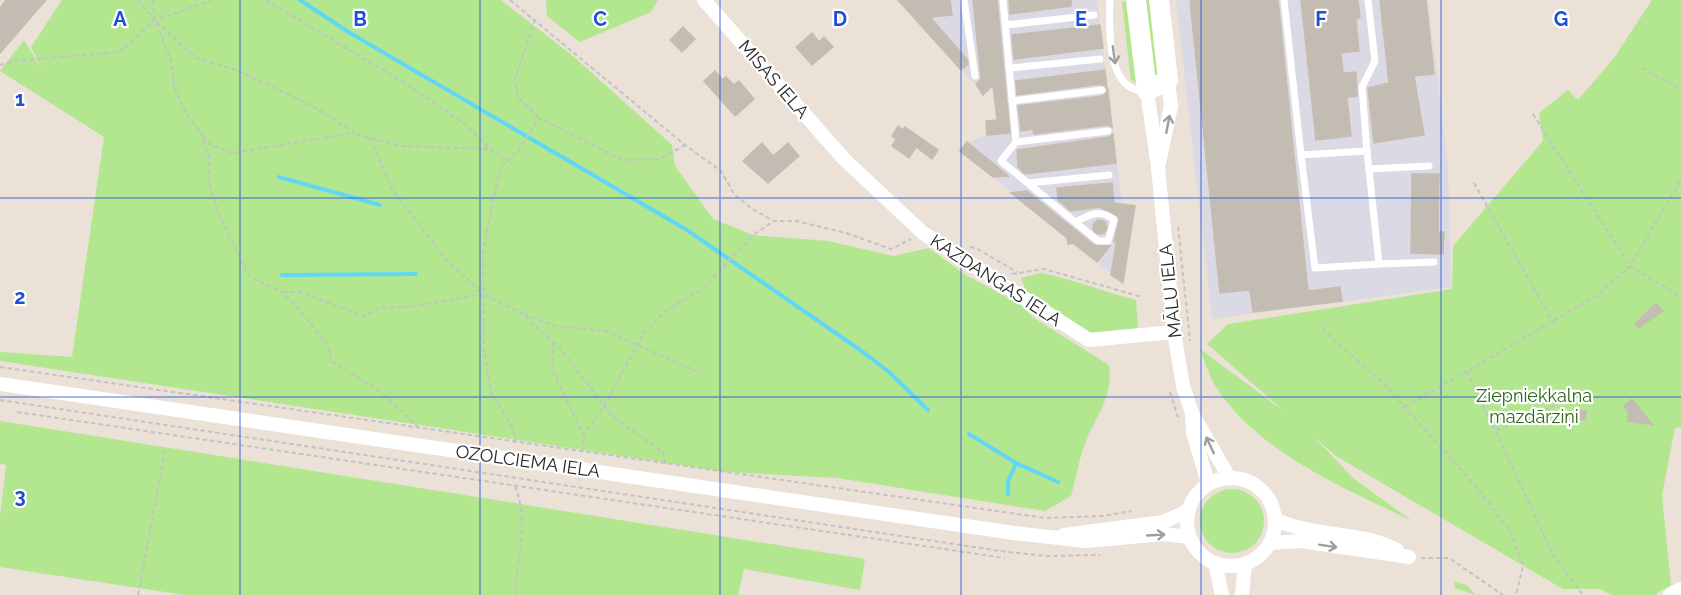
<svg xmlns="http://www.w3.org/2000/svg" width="1681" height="595" font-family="Raleway,sans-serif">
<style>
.industrial{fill:#dbd9e3}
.green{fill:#b2e68f}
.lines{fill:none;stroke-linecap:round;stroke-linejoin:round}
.stream{stroke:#62d7f5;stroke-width:4}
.building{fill:#c2bcb3;stroke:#c6bdb1;stroke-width:1.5}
.path{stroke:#c3c3c3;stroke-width:2;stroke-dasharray:4.5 3;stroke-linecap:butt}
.lane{stroke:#fff;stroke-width:7}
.street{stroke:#fff;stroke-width:14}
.secondary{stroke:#fff;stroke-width:20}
.oneway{stroke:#9e9e9e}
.grid{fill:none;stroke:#1d4ed8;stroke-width:1.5;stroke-opacity:0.55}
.labels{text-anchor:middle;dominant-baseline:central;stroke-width:4.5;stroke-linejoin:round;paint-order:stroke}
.street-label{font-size:18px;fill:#272727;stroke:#fff}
.park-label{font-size:18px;fill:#2b6715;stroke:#fff}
.grid-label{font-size:20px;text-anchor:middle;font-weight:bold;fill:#1d4ed8;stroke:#fff;stroke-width:4.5;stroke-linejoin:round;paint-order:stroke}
</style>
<rect width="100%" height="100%" fill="#ebe1d7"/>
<g class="industrial">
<polygon points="899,0 1097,0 1122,203 1135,206 1123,283 960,151 967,142 987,135 986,121 997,120 993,85 984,94"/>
<polygon points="1176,0 1428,0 1448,164 1451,287 1212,319"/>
</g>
<g class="green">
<path d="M62 0H501L573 56 672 145 675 166 713 219 753 235 828 241 893 256 929 248 964 274 1021 305 1034 318 1109 365C1113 399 1097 413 1086 441 1079 458 1076 478 1071 496L1045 511 837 478 727 472 0 361V352L72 357 104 137 0 71 24 40 43 71 31 47Z"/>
<polygon points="546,0 658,0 651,12 580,42 547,16"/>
<polygon points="1130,0 1139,84 1131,80 1122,2"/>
<polygon points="1143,0 1155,0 1160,77 1152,78"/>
<path d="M1652 0H1681V427L1675 428 1662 495 1671 585 1654 595H1611L1600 589H1563L1336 456 1312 435 1353 478 1412 521C1343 487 1260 454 1216 387 1209 376 1205 361 1200 349L1284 411 1207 344 1228 324 1452 289 1453 246 1543 141 1539 113 1568 90 1578 100 1614 58Z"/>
<path d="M1041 273C1073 279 1104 292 1136 300L1138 328 1090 333 1028 295 1021 278Z"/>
<polygon points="0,421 865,559 860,590 744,569 738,595 185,595 0,567 0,517 6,465 0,464"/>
<circle cx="1232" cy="521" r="32"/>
<polygon points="1454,581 1466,585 1476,595 1455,588"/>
</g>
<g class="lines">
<g class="stream">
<polyline points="300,0 350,33 687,230 863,352 889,372 928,410"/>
<polyline points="279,177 380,205"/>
<polyline points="282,275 416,274"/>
<polyline points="969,434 1016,463 1008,482 1008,494"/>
<polyline points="1016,463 1058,482"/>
</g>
</g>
<g class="building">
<polygon points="6,0 46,0 0,53 0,8"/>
<polygon points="898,0 950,0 952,15 930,17 967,59 968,64 961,70"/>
<polygon points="973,0 997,0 1010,133 987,135 986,121 997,120 993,85 983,95 976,84 981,79"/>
<polygon points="1009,0 1071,0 1071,6 1010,14"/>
<polygon points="1205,0 1278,0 1308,291 1340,287 1342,301 1253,312 1250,290 1220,293 1190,1"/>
<polygon points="1301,0 1358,0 1360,18 1356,19 1359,51 1341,53 1343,73 1356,72 1357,96 1347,97 1351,136 1316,140"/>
<polygon points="1380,0 1426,0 1434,74 1414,76 1424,135 1374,143 1368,88 1389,83"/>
<polygon points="1100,25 1103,48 1014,59 1012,35"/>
<polygon points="683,27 695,39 682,52 670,40"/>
<polygon points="812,33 819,42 824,37 833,47 812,65 796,47"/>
<polygon points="1105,70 1107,89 1101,84 1017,95 1016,81"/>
<polygon points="715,71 723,80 726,77 734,85 739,81 754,99 735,116 704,81"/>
<polygon points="1108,90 1112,127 1107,125 1034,134 1033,129 1021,131 1018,106 1103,96"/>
<polygon points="898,126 903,130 905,127 938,150 932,159 916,147 909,158 892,146 896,139 892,136"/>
<polygon points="1113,134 1116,163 1025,174 1018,167 1017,150 1109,137"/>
<polygon points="967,142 999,168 1008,176 993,177 960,151"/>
<polygon points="762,143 773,156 788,143 799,156 768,183 743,161"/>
<polygon points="1412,174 1439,174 1438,232 1444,232 1443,254 1411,253"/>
<polygon points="1112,183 1114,203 1135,206 1123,283 1111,275 1117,238 1114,242 1119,221 1118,216 1099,207 1071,211 1058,200 1057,188"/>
<polygon points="1027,191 1094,245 1110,246 1097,262 1073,243 1068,244 1067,238 1011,193"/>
<circle cx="1100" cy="227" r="7"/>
<polygon points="1656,303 1663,311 1638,328 1635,324"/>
<polygon points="1632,399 1653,425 1628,421 1628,411 1624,406"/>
<polygon points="1577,410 1586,411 1585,420 1576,419"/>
</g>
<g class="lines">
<g class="path">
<polyline points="138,0 155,20 172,63 174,85 184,110 201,134 209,157 209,182 218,212 243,264 250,277 283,292 328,344 331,361 377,389 419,428"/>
<polyline points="153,0 154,18"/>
<polyline points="266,0 408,85 462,122 490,149 507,160"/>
<polyline points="510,0 685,145 721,171 734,194 752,209 774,221 796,221 846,233 891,249 911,239"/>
<polyline points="535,19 515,79 518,97 539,118"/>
<polyline points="157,22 196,58 239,71 314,107 359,135 402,146 490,149"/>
<polyline points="0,65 14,61 119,52 155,20 212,0"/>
<polyline points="1642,68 1681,89"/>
<polyline points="1533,114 1630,266 1681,297"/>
<polyline points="203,136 212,146 233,153 355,133"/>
<polyline points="370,138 393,191 447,260 483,294"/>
<polyline points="1474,183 1553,322"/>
<polyline points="1178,227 1190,341"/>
<polyline points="970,247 976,248 1017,272"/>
<polyline points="1012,274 1044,269 1142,297"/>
<polyline points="283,292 300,292 363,316 381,308 416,306 483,294 521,313 560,348 612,416 663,452 666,464"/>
<polyline points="524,314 555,326 606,331 701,373"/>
<polyline points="1322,329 1383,383 1474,484 1511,532 1523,566 1516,595"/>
<polyline points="553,342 553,372 584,435"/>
<polyline points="0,367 1045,518 1104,516 1131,511"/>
<polyline points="1467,371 1554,556 1583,595"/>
<polyline points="1170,392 1179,421"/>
<polyline points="0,400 1007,552 1047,556 1100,555"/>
<polyline points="1405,407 1598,295 1630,266 1681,180"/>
<polyline points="17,412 1005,558"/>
<polyline points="1496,430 1562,402"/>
<polyline points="516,442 512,426 491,392 484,349 483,251 500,168 518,151 539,118 622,160 660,159 685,145"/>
<polyline points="582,452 584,435 604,406 643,334 667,310 703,289 753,235 774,221"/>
<path d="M515 486C529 520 517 559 515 595"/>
<polyline points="1421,558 1449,558 1503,595"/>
<polyline points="138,595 165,450"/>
</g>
<g class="lane">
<polyline points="964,0 975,76"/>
<path d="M1003 0 1016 142 1001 161 1098 241H1108L1114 220C1100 208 1090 215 1075 222"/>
<path d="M1110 0C1109 28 1106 90 1144 91"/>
<polyline points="1284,0 1301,155 1367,151 1362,87 1375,61 1368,0"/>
<polyline points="1006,25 1094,15"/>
<polyline points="1010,68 1100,59"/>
<polyline points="1012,101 1102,90"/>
<polyline points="1016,142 1108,131"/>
<polyline points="1301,155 1315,268 1379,264 1367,151"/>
<polyline points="1369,169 1429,166"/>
<polyline points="1028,183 1109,175"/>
<polyline points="1379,264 1434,262"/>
</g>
<g class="street">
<polyline points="704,0 844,159 923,233 1089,340 1174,332"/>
<polyline points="1147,91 1158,167 1174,332 1183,386 1192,413 1193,433 1208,483"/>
<polyline points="1159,163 1171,106 1168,80"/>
<polyline points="0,384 1014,533 1086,541 1164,534 1189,537"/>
<polyline points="1193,415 1229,477"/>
<circle cx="1231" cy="522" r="44"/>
<path d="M1276 520C1314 537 1361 531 1397 550"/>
<polyline points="1064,535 1163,522 1188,511"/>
<polyline points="1270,543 1301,541 1409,557"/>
<polyline points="1215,563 1222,595"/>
<polyline points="1242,595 1245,564"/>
<polyline points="1670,595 1681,589"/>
</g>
<polyline class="secondary" points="1136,0 1147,91 1168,80 1159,0"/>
</g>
<defs><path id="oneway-shaft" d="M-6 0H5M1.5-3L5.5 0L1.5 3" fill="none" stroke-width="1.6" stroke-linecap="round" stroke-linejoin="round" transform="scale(1.5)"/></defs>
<g class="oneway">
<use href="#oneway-shaft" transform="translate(1114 55) rotate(82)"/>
<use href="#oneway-shaft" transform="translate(1168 124) rotate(-79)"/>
<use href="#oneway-shaft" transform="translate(1210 445) rotate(-115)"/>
<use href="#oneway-shaft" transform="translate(1156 535) rotate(-3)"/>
<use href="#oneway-shaft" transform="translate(1328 546) rotate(9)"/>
</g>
<path class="grid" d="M240 0V595M480 0V595M720 0V595M961 0V595M1201 0V595M1441 0V595M0 198H1681M0 397H1681"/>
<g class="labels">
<g class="street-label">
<text transform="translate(774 79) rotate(49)">MISAS IELA</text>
<text transform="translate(996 280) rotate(33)">KAZDANGAS IELA</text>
<text transform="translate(1170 291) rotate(-96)">MĀLU IELA</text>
<text transform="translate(528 461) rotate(8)">OZOLCIEMA IELA</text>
</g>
<g class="park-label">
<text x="1534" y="395">Ziepniekkalna<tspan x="1534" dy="21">mazdārziņi</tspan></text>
</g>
</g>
<g class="grid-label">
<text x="120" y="26">A</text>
<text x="360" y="26">B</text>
<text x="600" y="26">C</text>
<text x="840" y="26">D</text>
<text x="1081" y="26">E</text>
<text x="1321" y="26">F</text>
<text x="1561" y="26">G</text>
<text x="20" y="106">1</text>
<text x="20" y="304">2</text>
<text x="20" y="503">3</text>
</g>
</svg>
